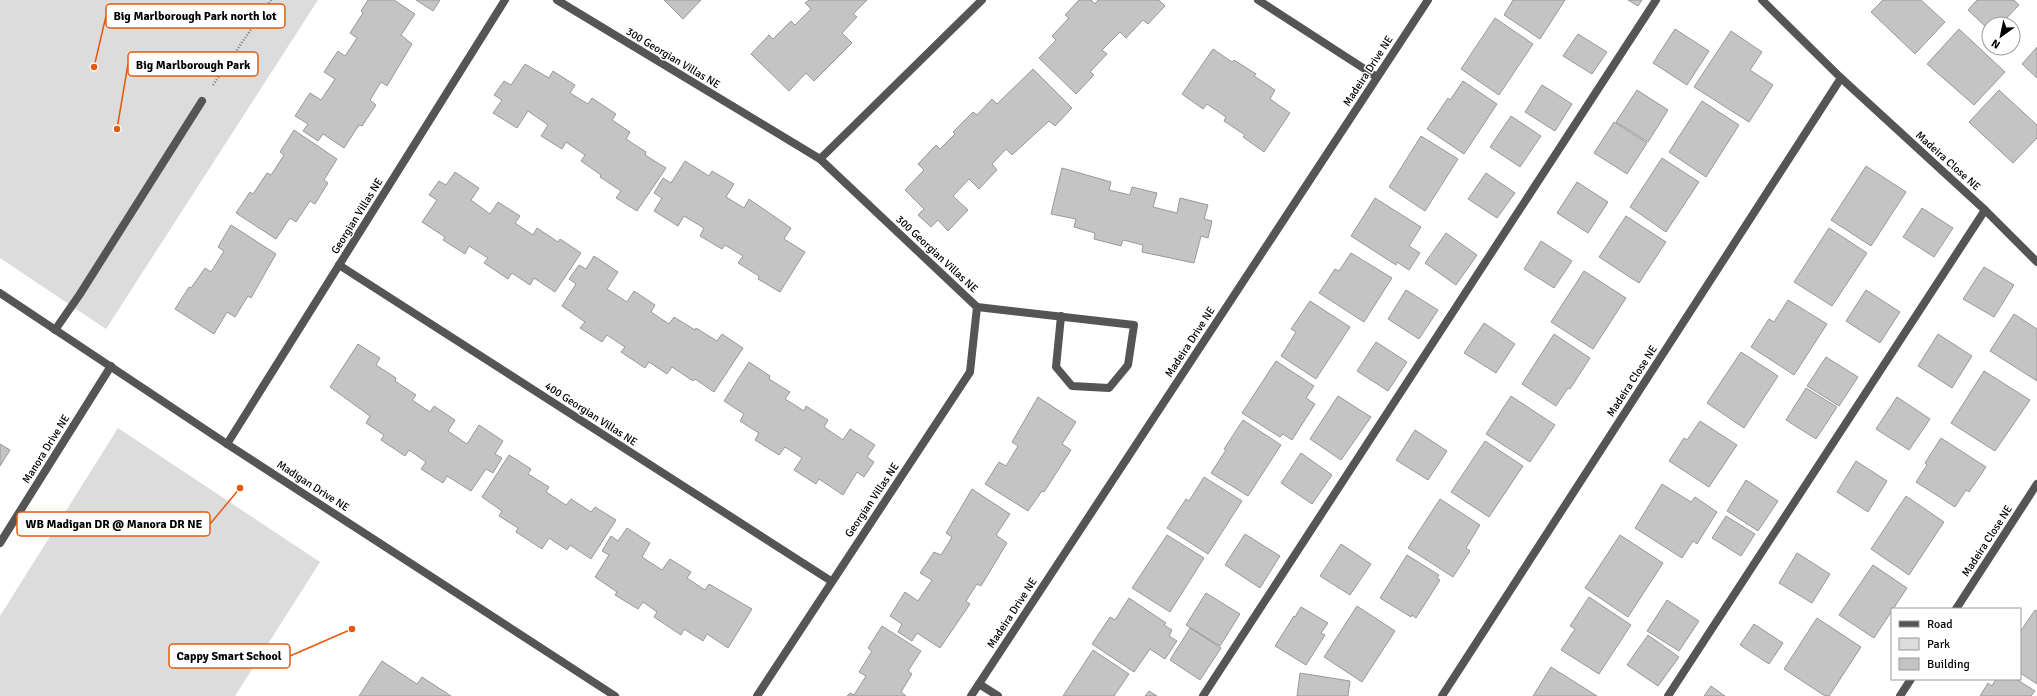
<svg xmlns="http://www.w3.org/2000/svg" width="2037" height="696" font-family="Signika,sans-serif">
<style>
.green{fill:#dcdcdc}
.building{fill:#c4c4c4;stroke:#999}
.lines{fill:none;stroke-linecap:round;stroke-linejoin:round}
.path{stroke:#777;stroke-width:2.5;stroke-dasharray:1 2;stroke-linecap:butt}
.service{stroke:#555;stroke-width:8}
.minor{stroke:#555;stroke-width:8}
.tertiary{stroke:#555;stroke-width:8}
.labels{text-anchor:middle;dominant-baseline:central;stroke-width:3;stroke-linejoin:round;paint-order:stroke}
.street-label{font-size:11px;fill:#000;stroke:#fff}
.leader{fill:none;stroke:#e8590c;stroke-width:1.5}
.callout-dot{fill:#e8590c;stroke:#fff;stroke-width:1.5}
.callout{fill:#fff;stroke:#e8590c;stroke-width:1.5}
.callout-label{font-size:12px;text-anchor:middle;font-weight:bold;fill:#000}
</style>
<rect width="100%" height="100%" fill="#fff"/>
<g class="green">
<polygon points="0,0 318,0 106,329 0,258"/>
<polygon points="118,428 320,562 235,696 0,696 0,616"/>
</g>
<g class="building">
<polygon points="368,0 394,0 415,14 401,35 412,44 387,86 381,82 370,100 376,105 362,126 359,125 344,148 323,134 318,141 303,131 308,124 295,116 310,93 321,100 335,79 324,72 338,51 345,56 357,38 350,33 363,13 361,11"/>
<polygon points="416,0 440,0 433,11"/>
<polygon points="664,0 701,0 683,19"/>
<polygon points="809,0 867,0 853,14 857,17 842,33 852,43 814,81 806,73 789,91 751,54 769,35 773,39 791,21 795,25 811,9 805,3"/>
<polygon points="1079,0 1091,0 1095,4 1098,0 1159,0 1165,6 1148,24 1143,20 1126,38 1120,32 1102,50 1107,54 1090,72 1094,75 1076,94 1039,58 1056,40 1052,36 1069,18 1065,15"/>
<polygon points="1513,0 1565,0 1540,39 1504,15"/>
<polygon points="1628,0 1642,0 1638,6"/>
<polygon points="1883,0 1921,0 1945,22 1915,54 1871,12"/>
<polygon points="1977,0 2014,0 2019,5 2001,24 1989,24 1989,30 1968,10"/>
<polygon points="1495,18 1533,44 1499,95 1461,69"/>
<polygon points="1675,29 1709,51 1687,85 1653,63"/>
<polygon points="1959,29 2005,72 1974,105 1927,64"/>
<polygon points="1731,31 1762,52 1750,70 1773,85 1749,122 1694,87"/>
<polygon points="1578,34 1607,52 1592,74 1563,56"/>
<polygon points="2037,47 2037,78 2022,64"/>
<polygon points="1213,49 1232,62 1234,60 1256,74 1254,76 1275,90 1270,99 1290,113 1264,152 1243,137 1245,135 1224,121 1226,117 1207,104 1203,109 1182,94"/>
<polygon points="525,64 549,78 553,71 575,85 570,93 588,104 592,98 616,114 612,120 630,132 626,139 646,152 645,155 666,168 637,211 616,198 621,191 600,177 601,175 581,161 585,155 566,142 562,149 541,136 548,125 528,111 517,128 493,113 502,100 494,95 504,81 511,85"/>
<polygon points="1033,69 1072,108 1055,126 1049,121 1012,155 1006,149 992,164 997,170 979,189 969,179 953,196 968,210 948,231 938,220 931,227 918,215 924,209 905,190 924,170 918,164 936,145 940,149 955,134 953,132 973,112 977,115 992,99 997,104"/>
<polygon points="1463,81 1497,104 1464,154 1427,129 1448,98 1450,100"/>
<polygon points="1542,85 1572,104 1555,131 1525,112"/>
<polygon points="1637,90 1668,110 1648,142 1616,122"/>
<polygon points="1999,90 2037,125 2037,138 2013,163 1969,122"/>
<polygon points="1702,101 1739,125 1706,177 1669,152"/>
<polygon points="1511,116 1541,136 1520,167 1490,147"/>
<polygon points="1614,122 1647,143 1627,174 1594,153"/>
<polygon points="294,130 337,159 324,180 328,183 315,204 310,201 296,222 290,218 276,239 236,213 250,192 253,194 267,173 271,175 284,155 280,152"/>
<polygon points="1421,136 1458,159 1425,211 1389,187"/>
<polygon points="1662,158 1699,182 1666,232 1630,207"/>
<polygon points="685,161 709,176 712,171 734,184 726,197 744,208 749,199 791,228 784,239 805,252 780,292 758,279 759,276 738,263 743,256 725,245 722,249 700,236 704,228 684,216 678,226 654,211 662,198 654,193 663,178 671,183"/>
<polygon points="1866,166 1906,192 1871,246 1831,220"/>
<polygon points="1062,168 1111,182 1109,190 1130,195 1132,187 1157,193 1153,207 1177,213 1180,198 1208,205 1204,219 1212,221 1208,238 1201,236 1194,263 1142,252 1143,245 1123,240 1121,246 1094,239 1095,233 1074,227 1076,219 1051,214"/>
<polygon points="455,172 479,188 471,200 490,214 498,202 520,216 515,223 533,235 537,228 558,242 560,239 581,253 555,292 534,278 530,285 512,273 508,279 484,263 488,258 469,246 465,254 443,240 445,237 422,222 437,200 429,195 439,181 446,185"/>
<polygon points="1486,173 1515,193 1497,218 1468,199"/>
<polygon points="1577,182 1608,202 1588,233 1557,213"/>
<polygon points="1375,198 1421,227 1409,246 1420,253 1409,270 1397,262 1396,265 1351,236"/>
<polygon points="1922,208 1953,228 1934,257 1903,237"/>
<polygon points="1626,216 1666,242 1639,283 1599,257"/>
<polygon points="231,225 276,254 251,298 248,296 235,317 227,312 214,334 175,309 189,287 191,288 205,268 211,272 224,251 218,247"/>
<polygon points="1829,228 1867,253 1832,306 1794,282"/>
<polygon points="1446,233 1477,255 1456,285 1425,263"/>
<polygon points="1541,241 1572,261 1554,288 1524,269"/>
<polygon points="1351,253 1392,278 1364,322 1319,293 1335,269 1339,271"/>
<polygon points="594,256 618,272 607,289 627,302 634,291 655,305 651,312 669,324 674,317 695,330 696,328 717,341 722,334 743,348 714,392 695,379 693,381 672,367 667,374 649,362 645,368 621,352 625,347 607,335 602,342 580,328 585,322 562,306 576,284 569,279 579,265 586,269"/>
<polygon points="1984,267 2014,285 1994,317 1963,299"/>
<polygon points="1584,271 1626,298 1593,349 1551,322"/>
<polygon points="1406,290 1438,310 1419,339 1388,319"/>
<polygon points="1866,290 1900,312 1880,343 1846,321"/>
<polygon points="1788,300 1827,324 1794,375 1751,347 1769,319 1774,322"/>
<polygon points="1310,301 1350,327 1316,379 1281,356 1296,332 1291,329"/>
<polygon points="2014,314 2037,329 2037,381 1990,351"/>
<polygon points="1484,323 1515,344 1496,373 1464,353"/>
<polygon points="1554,334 1590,358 1570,389 1568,388 1556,406 1522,384"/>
<polygon points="1938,334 1972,356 1952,388 1918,366"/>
<polygon points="1376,342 1407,362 1388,391 1357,371"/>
<polygon points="358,344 380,358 376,365 396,378 395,381 416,395 412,400 430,412 434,406 455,420 448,431 467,444 479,425 503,441 495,454 502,458 493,473 486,469 471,491 447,476 443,483 421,469 426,462 409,450 405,456 381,440 384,435 366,423 370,416 330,387"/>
<polygon points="1741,352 1778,376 1744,428 1707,403"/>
<polygon points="1826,357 1858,377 1839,406 1807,386"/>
<polygon points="1276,361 1314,386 1306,398 1315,404 1292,440 1283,434 1280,437 1242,413"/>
<polygon points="749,362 770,376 769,379 790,392 785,399 804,411 806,406 828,420 824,427 843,440 850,429 875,445 867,457 874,462 864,477 857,472 843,495 819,479 816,484 794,470 802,458 785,447 779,455 755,440 759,433 740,421 744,414 724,401"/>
<polygon points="1984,371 2030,400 1995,451 1951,423"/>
<polygon points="1806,388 1837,407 1816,439 1786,420"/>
<polygon points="1338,396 1371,417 1341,460 1310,439"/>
<polygon points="1511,396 1555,425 1530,462 1486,434"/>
<polygon points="1038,397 1076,422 1062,444 1071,450 1044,492 1042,491 1028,511 985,484 999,462 1006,466 1018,446 1012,442"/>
<polygon points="1897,397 1930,419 1909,450 1876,429"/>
<polygon points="1243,420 1281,445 1248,496 1211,473 1226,450 1224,449"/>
<polygon points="1700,421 1737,445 1709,487 1669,461 1684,438 1687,440"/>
<polygon points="1415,430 1447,451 1428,480 1396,460"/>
<polygon points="1941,438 1986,467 1969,492 1966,490 1955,507 1916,482 1927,465 1925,463"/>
<polygon points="1485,441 1523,466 1489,517 1451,492"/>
<polygon points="0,444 10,450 0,466"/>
<polygon points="1301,453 1332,475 1312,504 1281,483"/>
<polygon points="509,455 531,469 528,474 549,487 546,492 566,505 571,499 591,512 595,507 616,520 591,559 570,545 567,550 549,538 542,549 516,532 518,528 499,516 502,511 482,497"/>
<polygon points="1856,461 1887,481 1868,512 1837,492"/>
<polygon points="1204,477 1242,501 1208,554 1167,528 1186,499 1189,501"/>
<polygon points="1746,480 1778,501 1758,531 1727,511"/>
<polygon points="1662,484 1691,502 1695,497 1717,512 1697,544 1693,541 1682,558 1635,528"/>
<polygon points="972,489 1010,514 996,535 1007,543 981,586 977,584 966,601 970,604 940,648 917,633 912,641 898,632 902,624 890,616 905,592 918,601 932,580 920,573 934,552 941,555 952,537 946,533"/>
<polygon points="1906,496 1944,522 1909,575 1871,549"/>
<polygon points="1440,499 1480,525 1466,548 1470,551 1453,577 1408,548"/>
<polygon points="1726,516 1755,534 1741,556 1712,538"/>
<polygon points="627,528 650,543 642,557 662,570 670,559 691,572 687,578 705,590 709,584 752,609 728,648 707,634 703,641 684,629 681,635 654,617 657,612 643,602 638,609 615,595 617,592 595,577 609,555 602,551 611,536 618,541"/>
<polygon points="1245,534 1280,556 1260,588 1225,565"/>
<polygon points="1167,535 1204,558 1170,612 1132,588"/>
<polygon points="1620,535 1663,563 1628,617 1585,588"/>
<polygon points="1341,544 1371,564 1350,595 1320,576"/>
<polygon points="1797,553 1830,574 1812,603 1779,583"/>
<polygon points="1407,555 1439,575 1437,578 1440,580 1416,618 1412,615 1411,617 1380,598"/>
<polygon points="1873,565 1907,588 1874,638 1839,615"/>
<polygon points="1206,593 1240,614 1220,646 1186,625"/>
<polygon points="1589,597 1631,625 1599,674 1561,650 1575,629 1570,626"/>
<polygon points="1129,598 1166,623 1164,625 1172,630 1169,636 1177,641 1165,659 1150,649 1134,672 1092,644 1110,617 1115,620"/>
<polygon points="1667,600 1699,621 1679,651 1647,631"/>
<polygon points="1357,606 1395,631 1362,682 1324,657"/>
<polygon points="1301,607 1328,623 1321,633 1325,635 1306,665 1275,646 1294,616 1295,617"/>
<polygon points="2035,610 2037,611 2037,684 2020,673 2020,632"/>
<polygon points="1817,618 1861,647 1829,696 1825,696 1784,669"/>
<polygon points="1754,624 1783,643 1769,664 1740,645"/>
<polygon points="882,626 921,651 908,671 912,674 901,692 906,696 847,696 850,693 854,695 866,676 859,672 872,651 868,648"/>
<polygon points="1190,628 1221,648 1200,680 1170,660"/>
<polygon points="1648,635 1679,657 1658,686 1627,665"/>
<polygon points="1093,650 1129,674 1114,696 1063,696"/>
<polygon points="382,661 417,684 422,677 451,696 359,696"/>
<polygon points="1551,667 1589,691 1597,696 1533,696"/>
<polygon points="1300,673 1350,681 1348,696 1297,696"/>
<polygon points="1996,679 2016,679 2035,691 2031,696 1980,696 1988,683 1992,686"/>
<polygon points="1711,686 1725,696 1704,696"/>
<polygon points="1149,691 1157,696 1145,696"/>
</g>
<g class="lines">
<polyline class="path" points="213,85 271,0"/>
<g class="service">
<polyline points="557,0 820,159 977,307 1134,325 1128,365 1109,388 1072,386 1056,367 1061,316"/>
<polyline points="1258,0 1377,77"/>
<polyline points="820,159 982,0"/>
<polyline points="339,265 831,581"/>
<polyline points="55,330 80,294 202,101"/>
<polyline points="227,444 505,0"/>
<polyline points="979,684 998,696"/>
<polyline points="757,696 970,372 977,307"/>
<polyline points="1203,696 1656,0"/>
<polyline points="1668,696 1985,210"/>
</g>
<g class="minor">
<polyline points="1762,0 1841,78 1985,210 2037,262"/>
<polyline points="0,543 111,366"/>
<polyline points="1956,609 2037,484"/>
<polyline points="971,696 1428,0"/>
<polyline points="1442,696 1841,78"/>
<polyline points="1900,696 1911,679"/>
</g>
<polyline class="tertiary" points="0,293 227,444 615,696"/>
</g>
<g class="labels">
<g class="street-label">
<text transform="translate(673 58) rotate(31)">300 Georgian Villas NE</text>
<text transform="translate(1368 71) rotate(-57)">Madeira Drive NE</text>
<text transform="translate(1948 161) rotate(42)">Madeira Close NE</text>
<text transform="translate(357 216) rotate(-58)">Georgian Villas NE</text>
<text transform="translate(937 254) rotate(43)">300 Georgian Villas NE</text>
<text transform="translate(1190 342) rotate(-57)">Madeira Drive NE</text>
<text transform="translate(1632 381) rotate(-57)">Madeira Close NE</text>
<text transform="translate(591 414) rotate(33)">400 Georgian Villas NE</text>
<text transform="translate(46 449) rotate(-58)">Manora Drive NE</text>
<text transform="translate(313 486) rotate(33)">Madigan Drive NE</text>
<text transform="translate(872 500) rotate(-56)">Georgian Villas NE</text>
<text transform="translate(1987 541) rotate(-57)">Madeira Close NE</text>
<text transform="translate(1012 613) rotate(-57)">Madeira Drive NE</text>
</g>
</g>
<path class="leader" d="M94 67L106 16M117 129L128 64M240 488L210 524M352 629L290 656"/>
<g class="callout-dot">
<circle cx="94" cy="67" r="4"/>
<circle cx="117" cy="129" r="4"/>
<circle cx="240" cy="488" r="4"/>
<circle cx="352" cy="629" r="4"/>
</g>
<g class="callout">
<rect x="106" y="4" width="179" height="24" rx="4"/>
<rect x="128" y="52" width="130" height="24" rx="4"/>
<rect x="17" y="512" width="193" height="24" rx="4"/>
<rect x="169" y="644" width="121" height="24" rx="4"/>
</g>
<g class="callout-label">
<text x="195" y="20">Big Marlborough Park north lot</text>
<text x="193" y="69">Big Marlborough Park</text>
<text x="114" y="528">WB Madigan DR @ Manora DR NE</text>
<text x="229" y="660">Cappy Smart School</text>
</g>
<rect x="1891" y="608" width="130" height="72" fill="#ffffff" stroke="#999999"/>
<rect x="1899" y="621" width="20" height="6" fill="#555555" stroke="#999999"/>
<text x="1927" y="628" font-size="12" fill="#000000">Road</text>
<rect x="1899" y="638" width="20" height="12" fill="#dcdcdc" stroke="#999999"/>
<text x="1927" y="648" font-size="12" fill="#000000">Park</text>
<rect x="1899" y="658" width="20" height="12" fill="#c4c4c4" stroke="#999999"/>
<text x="1927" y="668" font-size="12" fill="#000000">Building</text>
<g transform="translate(2001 36) rotate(213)"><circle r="19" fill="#ffffff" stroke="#999999"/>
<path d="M0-3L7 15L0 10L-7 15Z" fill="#000000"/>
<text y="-6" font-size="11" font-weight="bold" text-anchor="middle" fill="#000000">N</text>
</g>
</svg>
